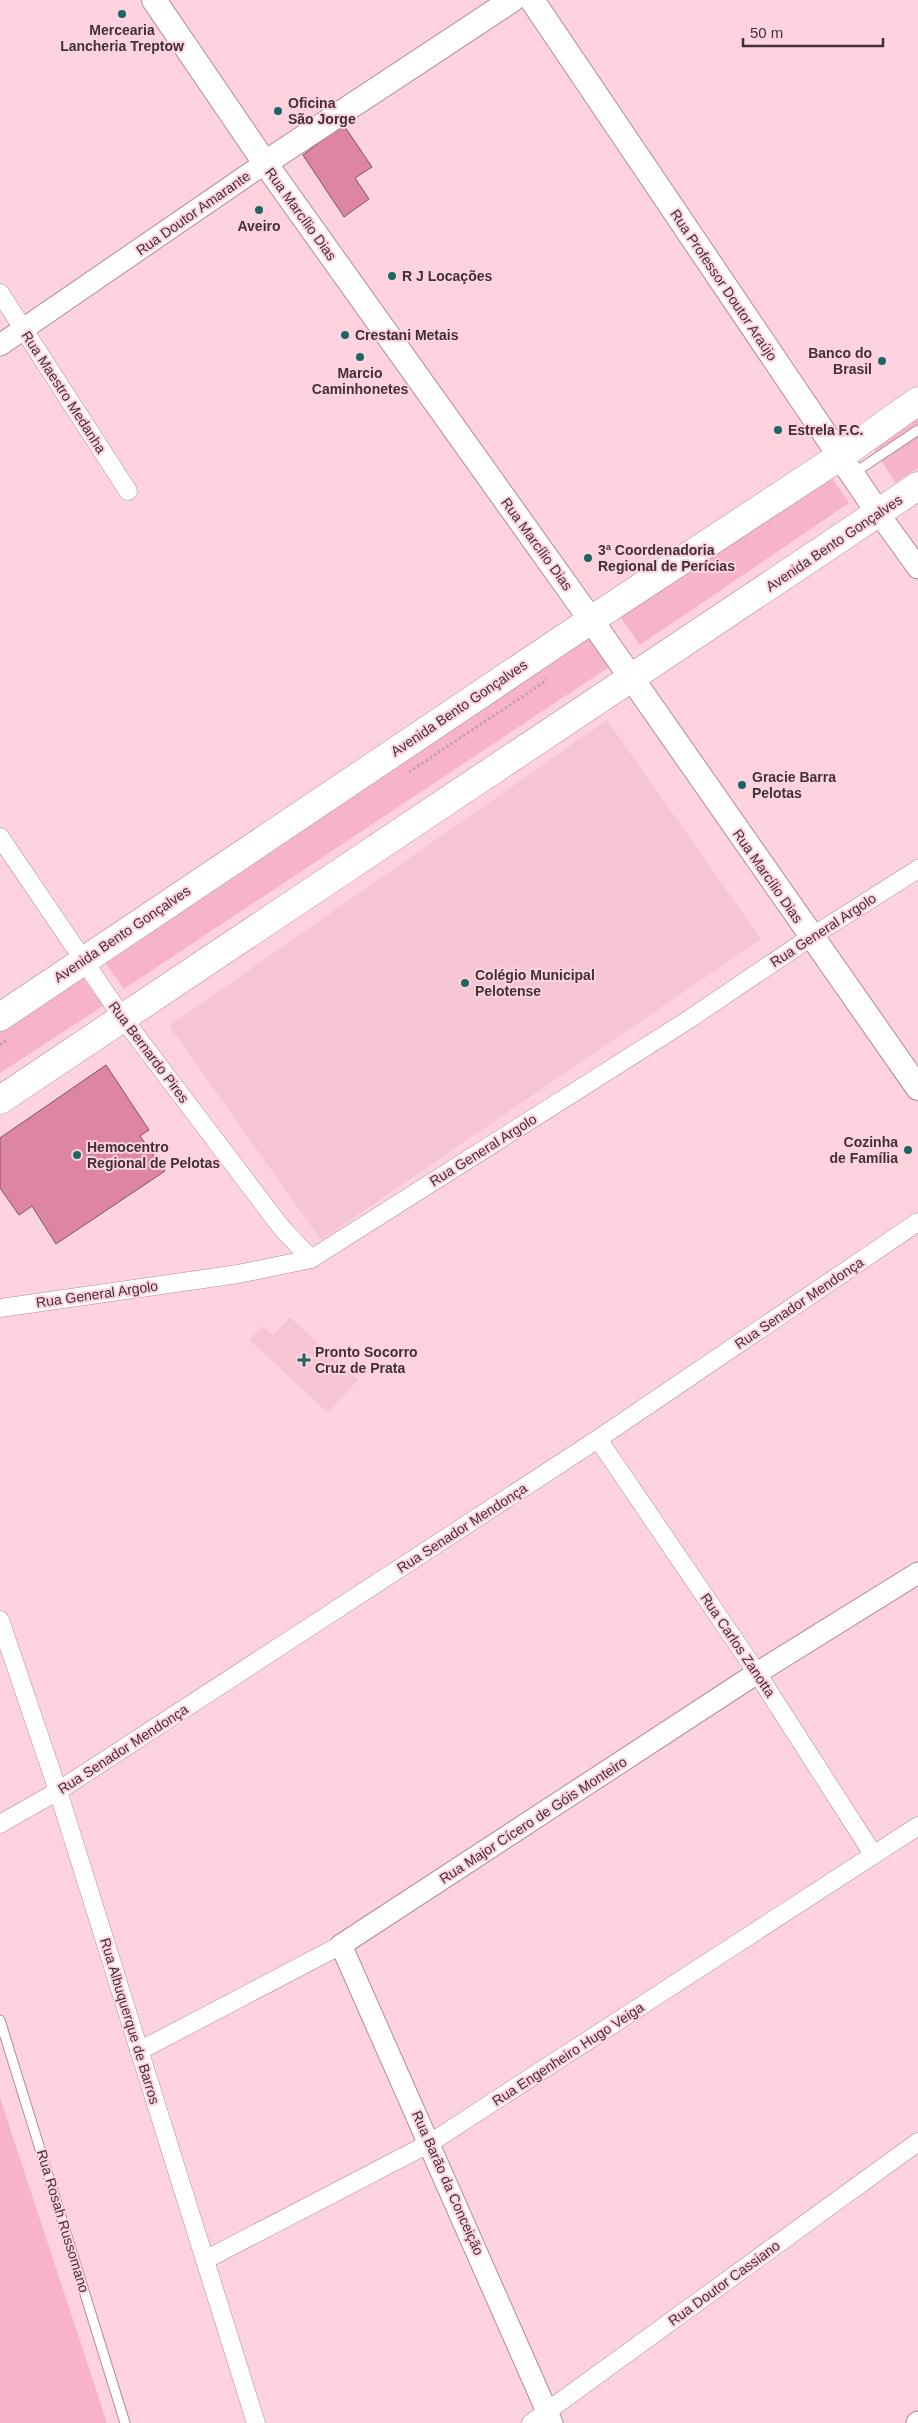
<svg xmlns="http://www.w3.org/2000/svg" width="918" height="2423" font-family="Helvetica,sans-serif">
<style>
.built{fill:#f6c5d4}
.green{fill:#f7b3c8}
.building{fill:#de85a2;stroke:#7a5661}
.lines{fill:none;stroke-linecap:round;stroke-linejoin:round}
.service-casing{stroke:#b28b96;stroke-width:11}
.minor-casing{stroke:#b28b96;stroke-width:19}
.tertiary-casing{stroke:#b28b96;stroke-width:23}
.secondary-casing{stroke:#b28b96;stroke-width:26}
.primary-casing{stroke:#b28b96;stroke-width:29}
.path{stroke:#c3a1aa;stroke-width:3;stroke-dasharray:2.5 2.5;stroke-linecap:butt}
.service{stroke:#fff;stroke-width:9}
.minor{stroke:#fff;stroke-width:18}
.tertiary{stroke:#fff;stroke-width:21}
.secondary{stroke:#fff;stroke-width:24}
.primary{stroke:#fff;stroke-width:28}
.poi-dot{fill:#1b6660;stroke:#fed3df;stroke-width:2}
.labels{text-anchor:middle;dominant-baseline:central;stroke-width:4;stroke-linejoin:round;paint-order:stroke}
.poi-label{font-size:14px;font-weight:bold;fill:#413135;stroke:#fed3df;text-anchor:start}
.street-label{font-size:14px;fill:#413135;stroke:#fed3df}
</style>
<rect width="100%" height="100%" fill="#fed3df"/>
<g class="built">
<polygon points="607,720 761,939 321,1240 169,1026"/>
<polygon points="290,1317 358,1380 328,1413 249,1340 262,1326 273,1335"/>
</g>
<g class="green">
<polygon points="918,409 918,468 896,483 869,442"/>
<polygon points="827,471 849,503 640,645 617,612"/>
<polygon points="584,633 609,667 124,989 100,955"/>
<polygon points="79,972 103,1006 0,1073 0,1024"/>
<polygon points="0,2098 107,2423 0,2423"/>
</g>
<g class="building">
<polygon points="343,124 372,167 355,178 369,199 344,217 303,155"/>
<polygon points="106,1065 149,1130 140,1136 165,1171 56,1244 32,1206 19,1215 0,1188 0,1138"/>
</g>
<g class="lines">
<g class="service-casing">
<g id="service">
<polyline points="854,473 918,430"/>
<polyline points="0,2020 125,2423"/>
</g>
</g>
<g class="minor-casing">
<g id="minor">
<polyline points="0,293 128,491"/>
<polyline points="0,837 122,1017 281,1227 311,1259"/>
<polyline points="0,1308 238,1274 311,1259 685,1022 811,937 918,869"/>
<polyline points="598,1439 757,1673 873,1854"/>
<polyline points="0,1620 58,1791 256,2423"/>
<polyline points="0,1824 58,1791 598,1439 918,1222"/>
<polyline points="139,2051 341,1945"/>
<polyline points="205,2260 430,2143 918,1826"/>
<polyline points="531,2423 918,2142"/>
</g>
</g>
<g class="tertiary-casing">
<g id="tertiary">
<polyline points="0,345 265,163"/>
<polyline points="879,514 918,568"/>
<polyline points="552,2423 341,1945 757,1673 918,1573"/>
<polyline points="917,2423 918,2422"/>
</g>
</g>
<g class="secondary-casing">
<g id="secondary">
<polyline points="154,0 265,163 591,620 918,1088"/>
<polyline points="532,0 879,514"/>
<polyline points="265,163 512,0"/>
</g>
</g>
<g class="primary-casing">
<g id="primary">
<polyline points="0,1017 591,620 839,457 918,401"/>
<polyline points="0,1100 918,486"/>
</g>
</g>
<g class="path">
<polyline points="409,772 543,683 546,679"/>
<polyline points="0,1045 8,1039"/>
</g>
<use href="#service" class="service"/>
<use href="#minor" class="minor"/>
<use href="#tertiary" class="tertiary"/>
<use href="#secondary" class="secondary"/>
<use href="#primary" class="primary"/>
</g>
<g class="poi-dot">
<circle cx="122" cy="14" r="5"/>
<circle cx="278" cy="111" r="5"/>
<circle cx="259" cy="210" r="5"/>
<circle cx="392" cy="276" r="5"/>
<circle cx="345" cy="335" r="5"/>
<circle cx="360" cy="357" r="5"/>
<circle cx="882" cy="361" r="5"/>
<circle cx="778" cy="430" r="5"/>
<circle cx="588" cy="558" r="5"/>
<circle cx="742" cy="785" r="5"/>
<circle cx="465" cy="983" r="5"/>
<circle cx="908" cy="1150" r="5"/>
<circle cx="77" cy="1155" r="5"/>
<path d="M301.5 1352.5h5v5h5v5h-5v5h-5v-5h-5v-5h5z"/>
</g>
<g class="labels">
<g class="poi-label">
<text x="122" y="30" text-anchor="middle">Mercearia<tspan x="122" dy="16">Lancheria Treptow</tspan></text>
<text x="288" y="103">Oficina<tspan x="288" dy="16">São Jorge</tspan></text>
<text x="259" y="226" text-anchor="middle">Aveiro</text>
<text x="402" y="276">R J Locações</text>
<text x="355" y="335">Crestani Metais</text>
<text x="872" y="353" text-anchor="end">Banco do<tspan x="872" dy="16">Brasil</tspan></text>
<text x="360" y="373" text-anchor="middle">Marcio<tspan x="360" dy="16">Caminhonetes</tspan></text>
<text x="788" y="430">Estrela F.C.</text>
<text x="598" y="550">3ª Coordenadoria<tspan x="598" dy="16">Regional de Perícias</tspan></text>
<text x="752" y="777">Gracie Barra<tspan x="752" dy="16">Pelotas</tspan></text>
<text x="475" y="975">Colégio Municipal<tspan x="475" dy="16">Pelotense</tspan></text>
<text x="898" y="1142" text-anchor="end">Cozinha<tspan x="898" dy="16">de Família</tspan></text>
<text x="87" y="1147">Hemocentro<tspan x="87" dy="16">Regional de Pelotas</tspan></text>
<text x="315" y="1352">Pronto Socorro<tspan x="315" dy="16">Cruz de Prata</tspan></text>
</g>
<g class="street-label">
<text transform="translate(193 213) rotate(-35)">Rua Doutor Amarante</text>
<text transform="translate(301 214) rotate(54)">Rua Marcílio Dias</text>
<text transform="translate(724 285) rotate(56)">Rua Professor Doutor Araújo</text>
<text transform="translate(64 392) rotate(57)">Rua Maestro Medanha</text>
<text transform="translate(834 543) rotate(-34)">Avenida Bento Gonçalves</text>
<text transform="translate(537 544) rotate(54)">Rua Marcílio Dias</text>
<text transform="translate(459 708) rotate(-34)">Avenida Bento Gonçalves</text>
<text transform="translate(768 876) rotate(55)">Rua Marcílio Dias</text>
<text transform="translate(823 930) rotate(-33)">Rua General Argolo</text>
<text transform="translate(122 934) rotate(-34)">Avenida Bento Gonçalves</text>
<text transform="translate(149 1052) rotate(53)">Rua Bernardo Pires</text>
<text transform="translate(483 1150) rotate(-32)">Rua General Argolo</text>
<text transform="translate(97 1294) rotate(-8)">Rua General Argolo</text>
<text transform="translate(799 1303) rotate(-34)">Rua Senador Mendonça</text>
<text transform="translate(462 1528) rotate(-33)">Rua Senador Mendonça</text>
<text transform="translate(738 1645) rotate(56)">Rua Carlos Zanotta</text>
<text transform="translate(123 1749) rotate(-33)">Rua Senador Mendonça</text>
<text transform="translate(533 1820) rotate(-33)">Rua Major Cícero de Góis Monteiro</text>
<text transform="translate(130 2021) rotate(73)">Rua Albuquerque de Barros</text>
<text transform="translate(568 2054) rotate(-33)">Rua Engenheiro Hugo Veiga</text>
<text transform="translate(448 2183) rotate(66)">Rua Barão da Conceição</text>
<text transform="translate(63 2221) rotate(73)">Rua Rosah Russomano</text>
<text transform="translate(724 2283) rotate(-36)">Rua Doutor Cassiano</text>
</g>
</g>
<path d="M743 38v8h140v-8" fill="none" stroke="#413135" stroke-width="2.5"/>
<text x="750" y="38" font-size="15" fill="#413135" stroke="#fed3df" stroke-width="4" paint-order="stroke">50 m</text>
</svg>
